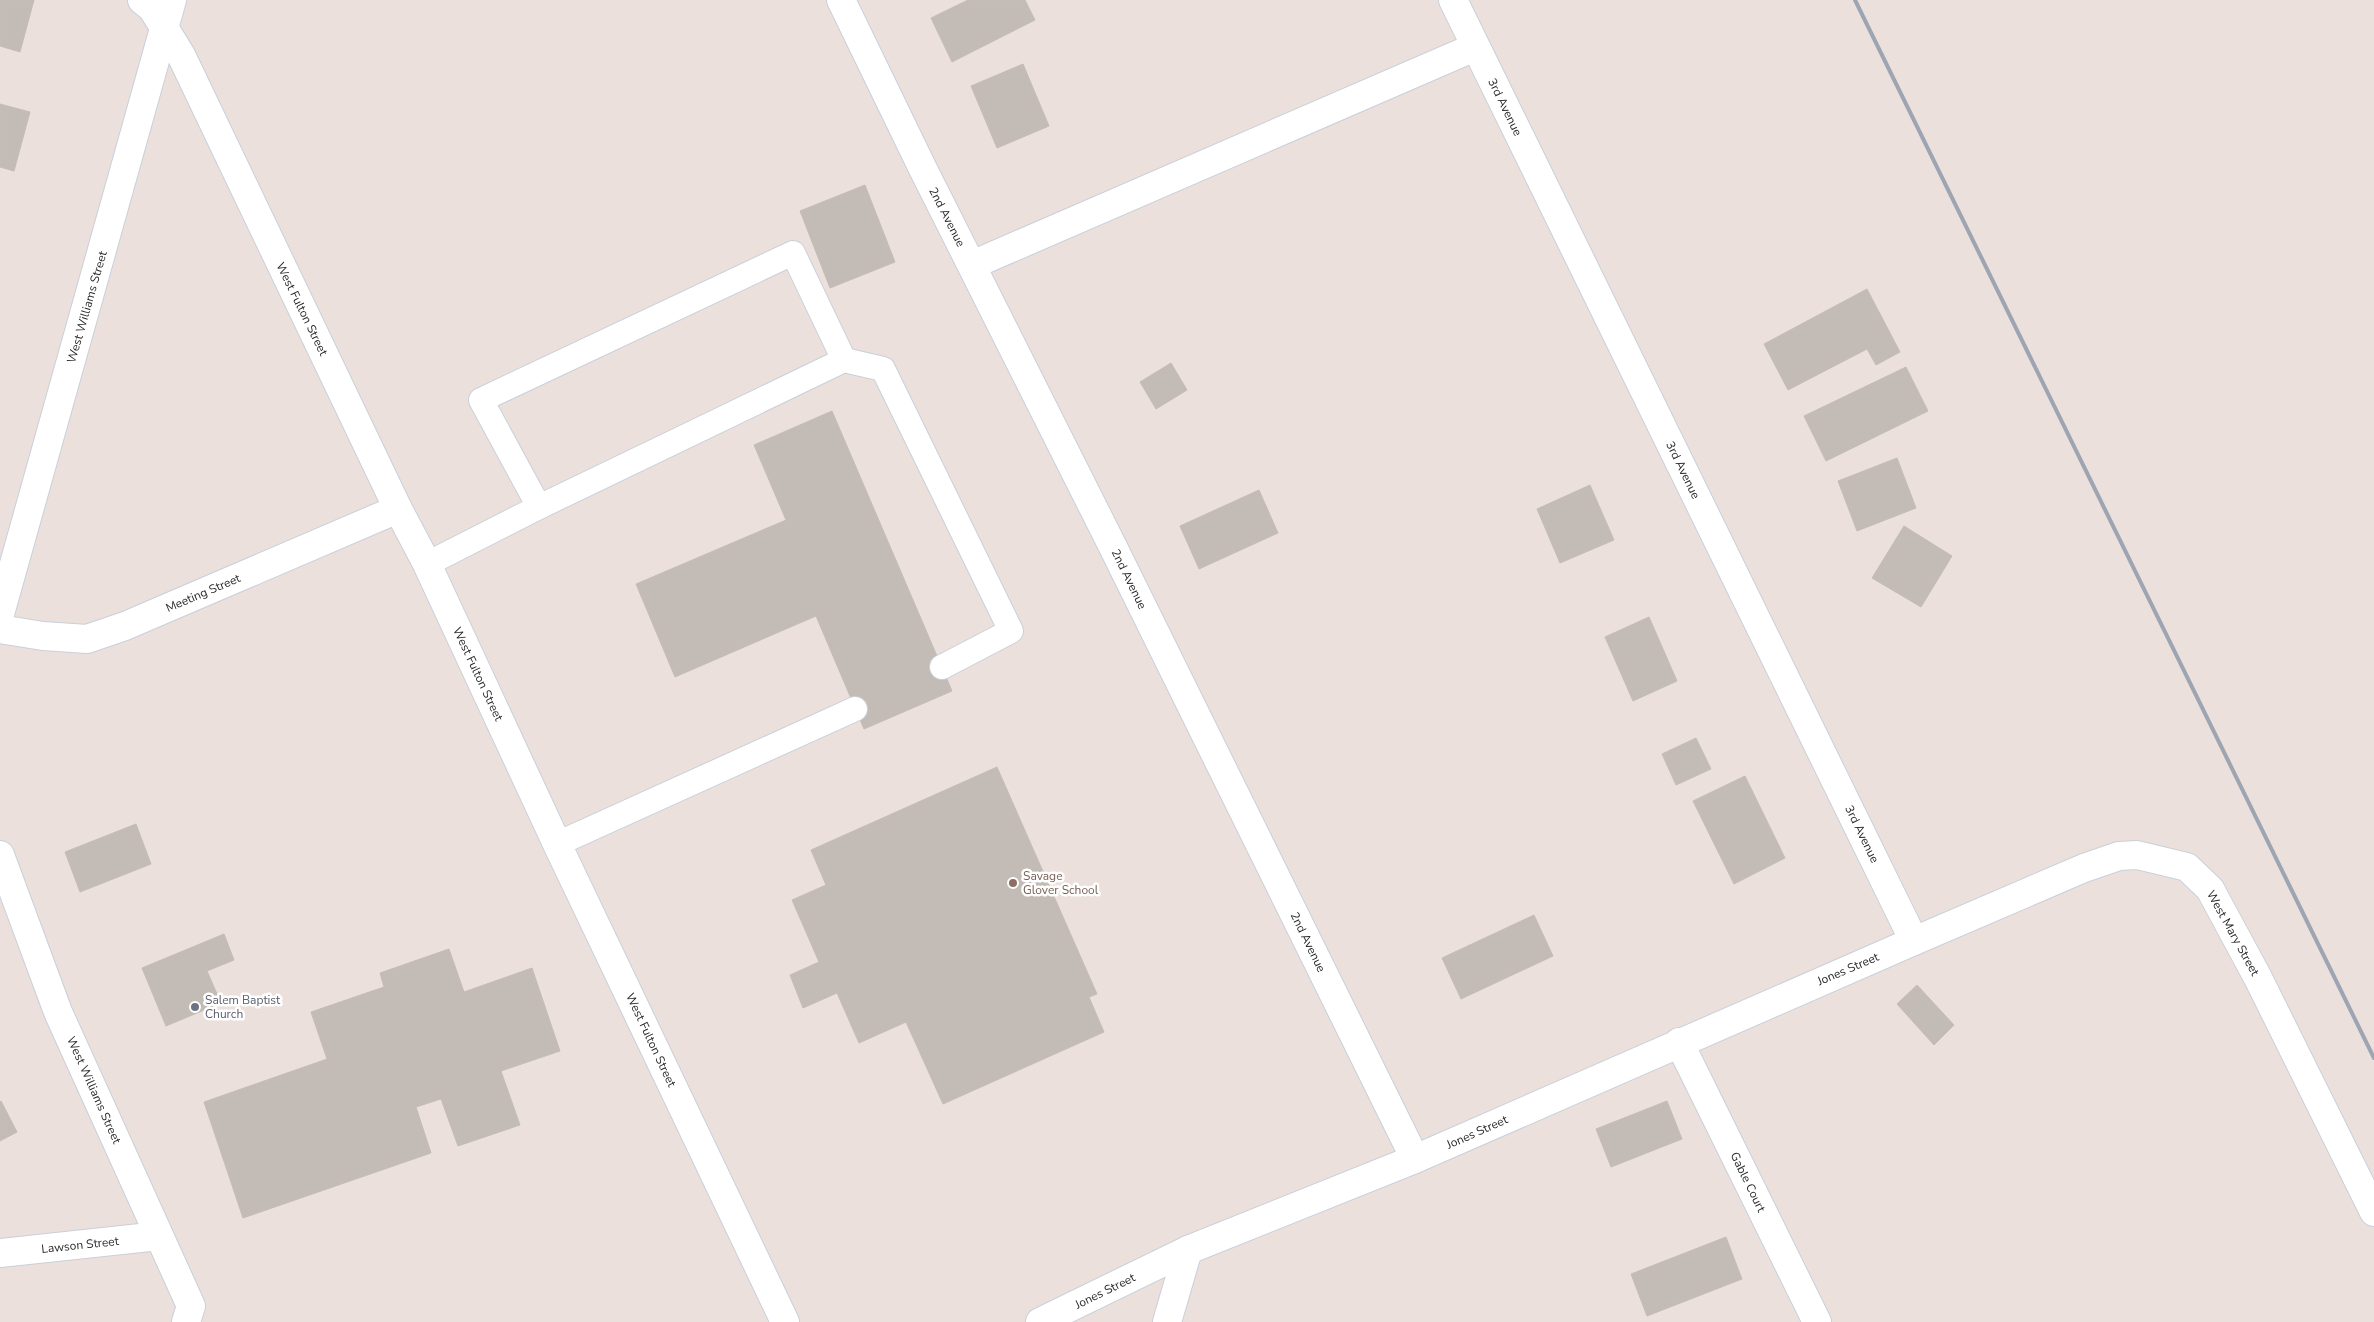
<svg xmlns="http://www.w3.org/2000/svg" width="2374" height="1322" font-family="'Nunito Sans',sans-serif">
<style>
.building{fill:#c3bcb6;stroke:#c6bcb5}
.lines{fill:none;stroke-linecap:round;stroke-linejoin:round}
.lane-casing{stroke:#c9d0da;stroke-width:26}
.street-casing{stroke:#c9d0da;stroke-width:30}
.secondary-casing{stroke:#c9d0da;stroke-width:30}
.lane{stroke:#fff;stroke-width:24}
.street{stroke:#fff;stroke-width:28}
.secondary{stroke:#fff;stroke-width:28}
.rail{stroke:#9ea5b2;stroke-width:4}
.education-dot{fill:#8d6e63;stroke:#fff;stroke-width:2}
.worship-dot{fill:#6b7280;stroke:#fff;stroke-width:2}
.labels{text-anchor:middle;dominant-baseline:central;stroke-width:5;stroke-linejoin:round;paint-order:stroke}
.street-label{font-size:12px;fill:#292929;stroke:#fff}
.education-label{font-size:12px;fill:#785e54;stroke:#fff;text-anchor:start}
.worship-label{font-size:12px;fill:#5b616d;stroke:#fff;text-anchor:start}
</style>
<rect width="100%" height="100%" fill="#ebe0db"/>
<g class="building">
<polygon points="0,0 34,0 20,52 0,46"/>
<polygon points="968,0 1025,0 1035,20 952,62 931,18"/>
<polygon points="1023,64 1049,126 997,148 971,86"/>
<polygon points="0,104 30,112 14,171 0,167"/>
<polygon points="865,185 895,262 830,288 800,211"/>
<polygon points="1867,289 1900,352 1876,365 1867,349 1788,390 1764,344"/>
<polygon points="1171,363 1187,390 1156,409 1140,382"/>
<polygon points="1906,367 1928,411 1826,461 1804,416"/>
<polygon points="832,411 952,691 864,729 816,616 675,677 636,584 786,520 754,445"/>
<polygon points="1897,458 1916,508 1857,531 1838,481"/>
<polygon points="1590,485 1614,540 1560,563 1537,509"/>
<polygon points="1259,490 1278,533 1199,569 1180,526"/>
<polygon points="1904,526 1952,556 1921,607 1872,578"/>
<polygon points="1649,617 1677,681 1633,701 1605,637"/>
<polygon points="1696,738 1711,769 1676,785 1662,754"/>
<polygon points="997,767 1097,994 1089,997 1104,1032 943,1104 906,1022 859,1043 837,993 803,1008 790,975 819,962 792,900 826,885 811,850"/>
<polygon points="1745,776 1785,858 1734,884 1693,801"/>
<polygon points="136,824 151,864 80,892 65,852"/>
<polygon points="1534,915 1553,956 1461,999 1442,958"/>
<polygon points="224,934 234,960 207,971 221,1003 166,1026 142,968"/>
<polygon points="449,949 464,992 532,968 560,1051 501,1071 520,1125 458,1146 441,1099 416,1107 431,1153 243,1218 204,1102 327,1059 311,1012 384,987 380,973"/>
<polygon points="1917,985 1954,1025 1934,1045 1897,1004"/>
<polygon points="1,1101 17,1132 0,1141 0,1102"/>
<polygon points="1667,1101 1682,1139 1611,1167 1596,1129"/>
<polygon points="1726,1237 1742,1279 1647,1316 1631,1274"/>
</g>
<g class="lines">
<g class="lane-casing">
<g id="lane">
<polyline points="539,507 481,400 793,253 844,360"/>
<polyline points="427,564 539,507 844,360 883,369 1011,631 942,667"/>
<polyline points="557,844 855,709"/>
</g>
</g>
<g class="street-casing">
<g id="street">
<polyline points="841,0 922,167 1113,547 1415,1159"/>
<polyline points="1453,0 1914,941"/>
<polyline points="972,265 1475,47"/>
<polyline points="0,614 172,0"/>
<polyline points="0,629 43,636 87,639 125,626 398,509"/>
<polyline points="0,855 58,1012 191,1306 186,1322"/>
<polyline points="1679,1042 1817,1322"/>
<polyline points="0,1253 159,1236"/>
<polyline points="1040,1322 1188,1250 1415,1159 1914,941 2084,868 2119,856 2137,855 2187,867 2210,889 2258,978 2374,1212"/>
<polyline points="1167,1322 1188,1250"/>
</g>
</g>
<g class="secondary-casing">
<polyline id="secondary" points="142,0 152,8 181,55 398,509 427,564 557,844 785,1322"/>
</g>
<use href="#lane" class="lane"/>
<use href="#street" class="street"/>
<use href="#secondary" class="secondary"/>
<polyline class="rail" points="1855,0 2374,1058"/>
</g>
<circle class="education-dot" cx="1013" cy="883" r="5"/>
<circle class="worship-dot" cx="195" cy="1007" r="5"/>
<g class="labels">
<g class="street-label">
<text transform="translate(1505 107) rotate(64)">3rd Avenue</text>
<text transform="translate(947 217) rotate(63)">2nd Avenue</text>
<text transform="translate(87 307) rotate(-74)">West Williams Street</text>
<text transform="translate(302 309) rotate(64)">West Fulton Street</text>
<text transform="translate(1683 470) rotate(64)">3rd Avenue</text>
<text transform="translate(1129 579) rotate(64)">2nd Avenue</text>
<text transform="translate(203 593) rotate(-23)">Meeting Street</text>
<text transform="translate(478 674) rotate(65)">West Fulton Street</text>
<text transform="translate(1862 834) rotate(64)">3rd Avenue</text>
<text transform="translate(2233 933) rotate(61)">West Mary Street</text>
<text transform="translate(1308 942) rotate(64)">2nd Avenue</text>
<text transform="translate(1848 969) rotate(-23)">Jones Street</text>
<text transform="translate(651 1040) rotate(65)">West Fulton Street</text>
<text transform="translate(94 1090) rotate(66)">West Williams Street</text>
<text transform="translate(1477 1132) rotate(-24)">Jones Street</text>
<text transform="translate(1748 1182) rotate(64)">Gable Court</text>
<text transform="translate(80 1245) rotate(-6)">Lawson Street</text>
<text transform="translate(1105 1291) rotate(-26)">Jones Street</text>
</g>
<g class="education-label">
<text x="1023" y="876">Savage<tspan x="1023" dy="14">Glover School</tspan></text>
</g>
<g class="worship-label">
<text x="205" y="1000">Salem Baptist<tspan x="205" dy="14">Church</tspan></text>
</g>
</g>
</svg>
